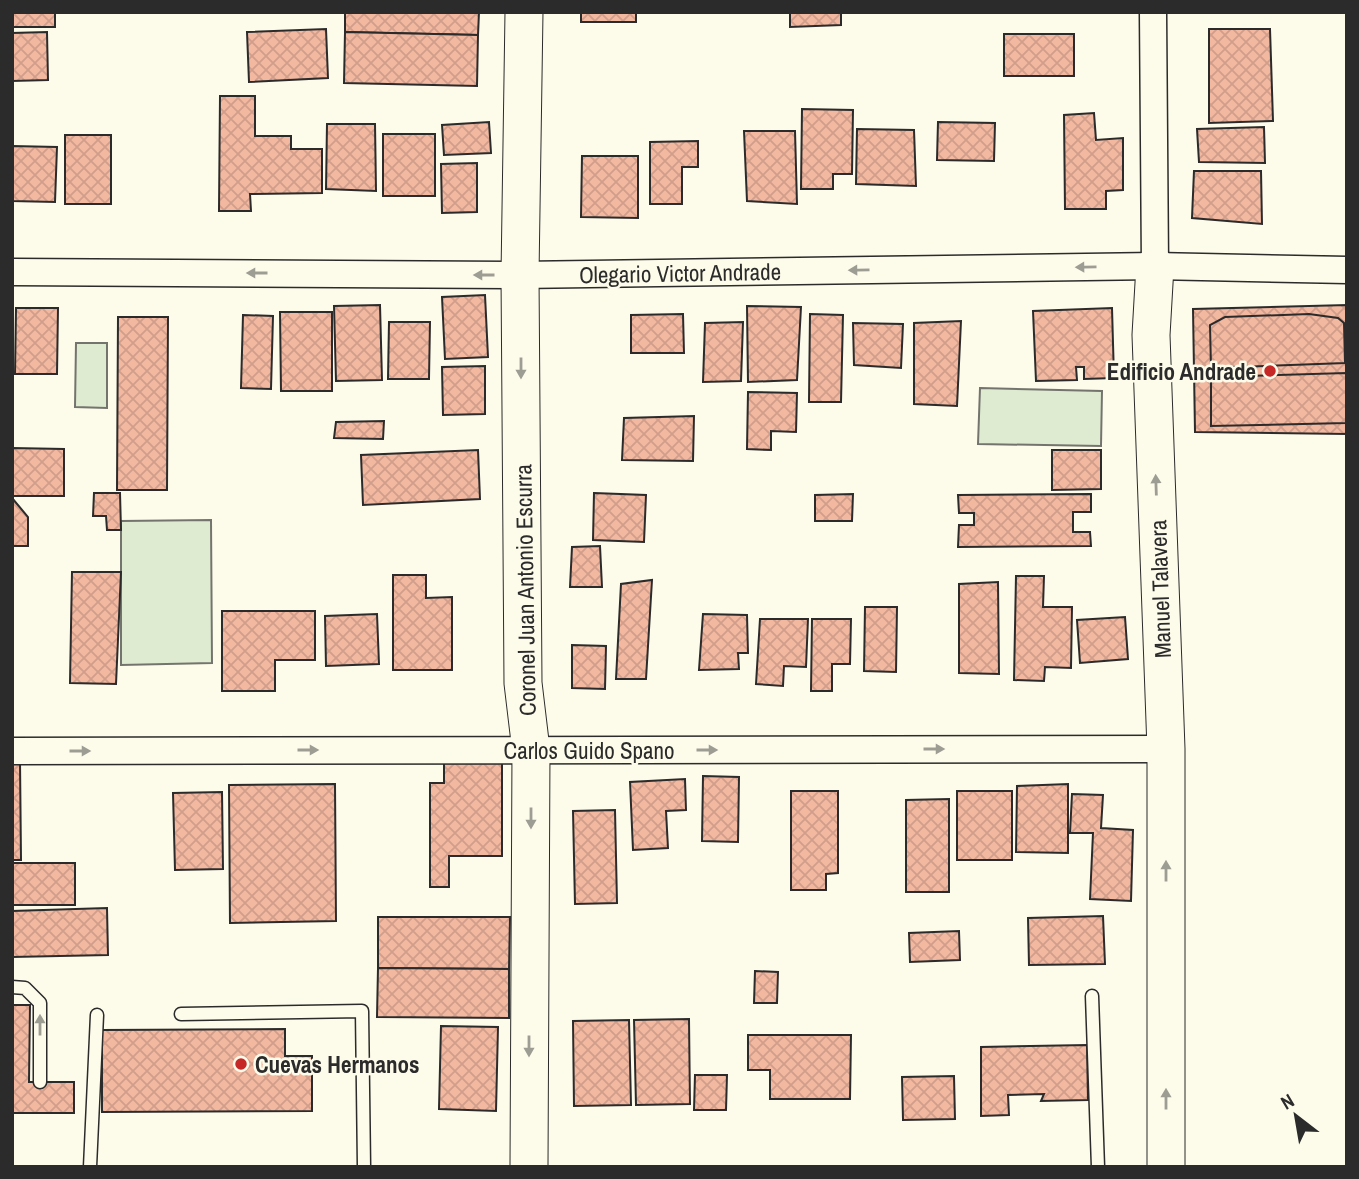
<svg xmlns="http://www.w3.org/2000/svg" width="1359" height="1179" font-family="'Archivo Narrow',sans-serif">
<style>
.pitch{fill:#deebd1;stroke:#74746e;stroke-width:2}
.building{fill:url(#building-cross-hatch);stroke:#2b2b2b;stroke-width:2}
.lines{fill:none;stroke-linecap:round;stroke-linejoin:round}
.lane-casing{stroke:#2b2b2b;stroke-width:15}
.street-casing{stroke:#2b2b2b;stroke-width:29}
.secondary-casing{stroke:#2b2b2b;stroke-width:39}
.lane{stroke:#fdfbea;stroke-width:12}
.street{stroke:#fdfbea;stroke-width:26}
.secondary{stroke:#fdfbea;stroke-width:37}
.oneway{fill:#9e9d94}
.poi-dot{fill:#c62828;stroke:#fdfbea;stroke-width:2.5}
.labels{text-anchor:middle;dominant-baseline:central;stroke-width:5;stroke-linejoin:round;paint-order:stroke}
.street-label{font-size:23px;fill:#2b2b2b;stroke:#fdfbea}
.poi-label{font-size:23px;font-weight:bold;fill:#2b2b2b;stroke:#fdfbea;text-anchor:end}
</style>
<defs>
<pattern id="building-cross-hatch" width="8" height="8" patternUnits="userSpaceOnUse" patternTransform="scale(1.75)"><rect width="8" height="8" fill="#f2b8a0"/><path d="M0 0l8 8M0 8l8-8" fill="none" stroke="#d09e8a"/></pattern>
</defs>
<rect width="100%" height="100%" fill="#fdfbea"/>
<g class="pitch">
<polygon points="76,343 107,343 107,408 75,407"/>
<polygon points="980,388 1102,391 1101,446 978,444"/>
<polygon points="211,520 212,663 121,665 121,521"/>
</g>
<g class="building">
<rect x="12" y="12" width="43" height="15"/>
<polygon points="345,12 479,12 478,35 345,32"/>
<rect x="581" y="12" width="55" height="10"/>
<polygon points="790,12 841,12 841,25 790,27"/>
<polygon points="326,29 328,78 249,82 247,32"/>
<polygon points="1209,29 1270,29 1273,121 1209,123"/>
<polygon points="47,32 48,80 12,81 12,33"/>
<polygon points="345,32 478,35 477,86 344,83"/>
<rect x="1004" y="34" width="70" height="42"/>
<polygon points="220,96 255,96 255,136 291,136 291,149 322,149 322,193 250,194 251,211 219,211"/>
<polygon points="802,109 853,110 852,174 833,174 833,189 801,189"/>
<polygon points="1094,113 1096,140 1123,138 1123,190 1106,191 1106,209 1065,209 1064,115"/>
<polygon points="489,122 491,153 444,155 442,125"/>
<polygon points="938,122 995,123 994,161 937,160"/>
<polygon points="327,124 375,124 376,191 326,189"/>
<polygon points="1264,127 1265,163 1199,162 1197,129"/>
<polygon points="857,129 914,130 916,186 856,184"/>
<polygon points="744,131 795,131 797,204 747,201"/>
<rect x="383" y="134" width="52" height="62"/>
<rect x="65" y="135" width="46" height="69"/>
<polygon points="698,141 698,167 682,167 682,204 650,204 650,142"/>
<polygon points="12,146 57,147 55,202 12,201"/>
<polygon points="582,156 638,156 638,218 581,217"/>
<polygon points="477,163 477,212 442,213 441,164"/>
<polygon points="1194,171 1261,171 1262,224 1192,218"/>
<polygon points="485,295 488,357 445,359 442,297"/>
<polygon points="380,305 382,380 336,381 334,306"/>
<polygon points="1347,305 1347,434 1195,432 1193,309"/>
<polygon points="747,306 801,307 797,380 748,382"/>
<polygon points="16,308 58,308 57,374 15,374"/>
<polygon points="1112,308 1114,378 1084,379 1084,367 1076,367 1077,380 1036,381 1033,311"/>
<polygon points="280,312 332,312 332,391 281,391"/>
<polygon points="683,314 684,353 631,353 631,315"/>
<polygon points="810,314 843,315 841,402 809,402"/>
<polygon points="1309,314 1338,318 1344,323 1345,363 1211,368 1210,325 1225,317"/>
<polygon points="243,315 273,316 271,389 241,388"/>
<polygon points="118,317 168,317 167,490 117,490"/>
<polygon points="961,321 957,406 914,404 914,323"/>
<polygon points="389,322 430,322 429,379 388,379"/>
<polygon points="743,322 741,381 703,382 705,323"/>
<polygon points="853,323 903,324 901,368 854,365"/>
<polygon points="485,366 485,414 443,415 442,367"/>
<polygon points="1346,373 1346,423 1211,426 1211,377"/>
<polygon points="748,392 797,393 796,432 771,431 771,450 747,449"/>
<polygon points="694,416 693,461 622,460 624,418"/>
<polygon points="384,421 383,439 334,438 336,422"/>
<polygon points="12,448 64,449 64,496 12,496"/>
<polygon points="478,450 480,499 363,505 361,455"/>
<polygon points="1052,450 1101,450 1101,489 1052,490"/>
<polygon points="94,493 120,493 121,530 107,530 106,516 93,516"/>
<polygon points="594,493 646,495 644,542 593,540"/>
<polygon points="853,494 852,521 815,521 815,495"/>
<polygon points="1091,494 1091,512 1073,512 1073,532 1090,532 1091,546 958,547 959,525 974,525 974,513 959,513 958,495"/>
<polygon points="12,498 28,517 28,546 12,546"/>
<polygon points="600,546 602,587 570,587 572,547"/>
<polygon points="72,572 121,572 116,684 70,683"/>
<polygon points="393,575 426,575 426,598 452,597 452,670 393,670"/>
<polygon points="1016,576 1044,576 1043,607 1072,607 1071,668 1045,667 1044,681 1014,680"/>
<polygon points="652,580 646,679 616,679 621,584"/>
<polygon points="998,582 999,674 959,673 959,584"/>
<polygon points="865,607 897,607 896,672 864,671"/>
<polygon points="222,611 315,611 315,660 275,660 275,691 222,691"/>
<polygon points="377,614 379,664 326,666 325,616"/>
<polygon points="703,614 747,615 748,653 738,653 739,669 699,670"/>
<polygon points="1125,617 1128,659 1080,663 1077,620"/>
<polygon points="760,619 808,619 806,667 784,666 783,686 756,684"/>
<polygon points="812,619 851,619 850,664 832,664 832,691 811,691"/>
<polygon points="572,645 606,646 605,689 572,688"/>
<polygon points="12,761 20,761 21,860 12,860"/>
<polygon points="444,762 502,762 502,856 449,856 449,887 430,887 430,783 444,783"/>
<polygon points="703,776 739,777 738,842 702,841"/>
<polygon points="685,779 686,810 666,811 668,848 633,850 630,782"/>
<polygon points="335,784 336,921 230,923 229,785"/>
<polygon points="1068,784 1068,853 1016,852 1017,786"/>
<polygon points="791,791 838,791 838,873 826,874 826,890 791,890"/>
<rect x="957" y="791" width="55" height="69"/>
<polygon points="222,792 223,869 175,870 173,793"/>
<polygon points="1072,794 1103,795 1101,828 1133,830 1131,901 1090,899 1093,833 1070,833"/>
<polygon points="949,799 949,892 906,892 906,800"/>
<polygon points="615,810 617,903 575,904 573,811"/>
<rect x="12" y="863" width="63" height="42"/>
<polygon points="107,908 108,955 12,957 12,911"/>
<polygon points="1103,916 1105,964 1029,965 1028,918"/>
<polygon points="378,917 510,917 509,969 378,968"/>
<polygon points="959,931 960,960 910,962 909,933"/>
<polygon points="378,968 509,969 509,1018 377,1017"/>
<polygon points="755,971 778,972 777,1003 754,1003"/>
<polygon points="12,1005 30,1005 29,1082 74,1082 74,1113 12,1113"/>
<polygon points="689,1019 690,1104 636,1105 634,1020"/>
<polygon points="629,1020 631,1105 574,1106 573,1021"/>
<polygon points="441,1026 498,1027 496,1111 439,1109"/>
<polygon points="285,1029 285,1056 312,1056 312,1111 102,1112 102,1030"/>
<polygon points="748,1035 851,1035 850,1099 770,1099 770,1070 748,1070"/>
<polygon points="1087,1045 1088,1100 1041,1101 1044,1094 1008,1095 1009,1115 981,1116 981,1047"/>
<polygon points="695,1075 727,1075 726,1110 694,1110"/>
<polygon points="954,1076 955,1119 903,1120 902,1077"/>
</g>
<g class="lines">
<g class="lane-casing">
<g id="lane">
<polyline points="12,987 25,988 40,1003 40,1082"/>
<polyline points="1092,996 1098,1167"/>
<polyline points="181,1014 362,1011 364,1167"/>
<polyline points="90,1167 97,1015"/>
</g>
</g>
<g class="street-casing">
<g id="street">
<polyline points="1153,12 1155,266"/>
<polyline points="12,272 520,275 1155,266 1347,270"/>
<polyline points="12,751 1166,749"/>
</g>
</g>
<g class="secondary-casing">
<g id="secondary">
<polyline points="524,12 520,275 523,683 531,750 529,1167"/>
<polyline points="1155,266 1151,335 1166,749 1166,1167"/>
</g>
</g>
<use href="#lane" class="lane"/>
<use href="#street" class="street"/>
<use href="#secondary" class="secondary"/>
</g>
<defs><path id="oneway-solid" d="M-6-.8H1V-3.2L6.5 0L1 3.2V.8H-6Z" transform="scale(1.75)"/></defs>
<g class="oneway">
<use href="#oneway-solid" transform="translate(1086 267) rotate(179)"/>
<use href="#oneway-solid" transform="translate(859 270) rotate(179)"/>
<use href="#oneway-solid" transform="translate(257 273) rotate(-180)"/>
<use href="#oneway-solid" transform="translate(484 275) rotate(-180)"/>
<use href="#oneway-solid" transform="translate(521 368) rotate(90)"/>
<use href="#oneway-solid" transform="translate(1156 485) rotate(-92)"/>
<use href="#oneway-solid" transform="translate(934 749)"/>
<use href="#oneway-solid" transform="translate(308 750)"/>
<use href="#oneway-solid" transform="translate(707 750)"/>
<use href="#oneway-solid" transform="translate(80 751)"/>
<use href="#oneway-solid" transform="translate(531 818) rotate(90)"/>
<use href="#oneway-solid" transform="translate(1166 871) rotate(-90)"/>
<use href="#oneway-solid" transform="translate(40 1025) rotate(-90)"/>
<use href="#oneway-solid" transform="translate(529 1046) rotate(90)"/>
<use href="#oneway-solid" transform="translate(1166 1099) rotate(-90)"/>
</g>
<g class="poi-dot">
<circle cx="1270" cy="371" r="7"/>
<circle cx="241" cy="1064" r="7"/>
</g>
<g class="labels">
<g class="street-label">
<text transform="translate(680 273) rotate(-1)">Olegario Victor Andrade</text>
<text transform="translate(1160 589) rotate(-92)">Manuel Talavera</text>
<text transform="translate(525 590) rotate(-91)">Coronel Juan Antonio Escurra</text>
<text x="589" y="750">Carlos Guido Spano</text>
</g>
<g class="poi-label">
<text x="1256" y="371">Edificio Andrade</text>
<text x="255" y="1064" text-anchor="start">Cuevas Hermanos</text>
</g>
</g>
<rect width="1359" height="1179" fill="none" stroke="#2b2b2b" stroke-width="28"/>
<g transform="translate(1296 1116) rotate(329)" stroke="#fdfbea" stroke-width="5" paint-order="stroke">
<path d="M0-5L12 26L0 18L-12 26Z" fill="#2b2b2b"/>
<text y="-10" font-size="19" font-weight="bold" text-anchor="middle" fill="#2b2b2b">N</text>
</g>
</svg>
